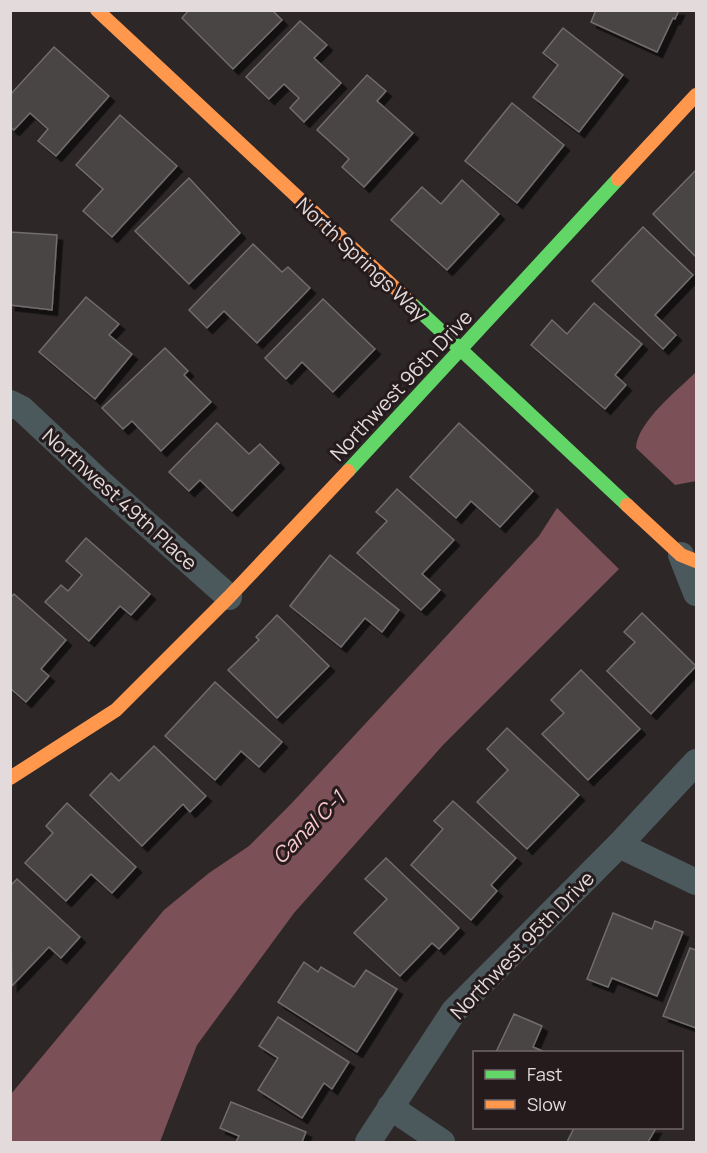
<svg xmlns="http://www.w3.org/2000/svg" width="707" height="1153" font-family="Manrope,sans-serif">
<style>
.water{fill:#7b5056}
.building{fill:#494445;stroke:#716c6d;stroke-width:1.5;filter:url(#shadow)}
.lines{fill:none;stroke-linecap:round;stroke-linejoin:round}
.street{stroke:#4c595c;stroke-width:26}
.fast{stroke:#63d668;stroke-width:14}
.slow{stroke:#ff974d;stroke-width:14}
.labels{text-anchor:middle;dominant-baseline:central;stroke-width:6;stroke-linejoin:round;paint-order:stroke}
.street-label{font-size:20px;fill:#e2dadb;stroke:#261b1c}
.water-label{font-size:21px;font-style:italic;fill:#fac9ce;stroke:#261b1c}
</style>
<defs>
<filter id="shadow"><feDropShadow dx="5.5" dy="5.5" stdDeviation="0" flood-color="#0009"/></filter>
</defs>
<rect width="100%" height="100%" fill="#2d2728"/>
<g class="water">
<path d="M696 372V481L675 485 636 448C637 422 678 390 696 372Z"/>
<polygon points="557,508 619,569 443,745 294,913 197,1045 160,1142 11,1142 11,1094 164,910 209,873 249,846 291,804 539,536"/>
</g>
<g class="building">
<polygon points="189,10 272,10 282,20 233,69 182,18"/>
<polygon points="596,10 679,10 675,19 673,18 657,52 591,22"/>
<polygon points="300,21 327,45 314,58 341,83 304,122 290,108 299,98 284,84 269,99 246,77"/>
<polygon points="563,28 623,75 579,132 533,97 558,65 543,53"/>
<polygon points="54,47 109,96 56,156 38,141 48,129 30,113 14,130 10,127 10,95"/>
<polygon points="367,75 386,91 377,101 413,133 364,187 342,167 349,159 317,130"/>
<polygon points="512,103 564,145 517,203 465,161"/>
<polygon points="120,115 177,166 112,237 83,211 103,189 76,165"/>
<polygon points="696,170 696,257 653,214"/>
<polygon points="189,178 240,233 189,284 135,231"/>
<polygon points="462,180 499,214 447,270 391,220 422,187 441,204"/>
<polygon points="643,227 693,275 655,315 676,335 663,349 592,281"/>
<polygon points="10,232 57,235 52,310 10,305"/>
<polygon points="253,244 282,272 288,267 310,288 257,343 224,311 207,328 189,310"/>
<polygon points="86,297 119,324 109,335 132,354 95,399 39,352"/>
<polygon points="323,299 375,349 333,392 302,362 286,379 265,358"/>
<polygon points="594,303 642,344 615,375 626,385 605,409 531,345 552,320 567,334"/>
<polygon points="165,348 188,371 184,375 211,402 161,451 132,421 123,429 102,408"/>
<polygon points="217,423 249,454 260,444 279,463 232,511 200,480 189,491 169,472"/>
<polygon points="459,423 533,491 500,527 471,501 456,518 410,477"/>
<polygon points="397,489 454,540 422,574 440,590 421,610 357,553 387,521 376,512"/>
<polygon points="86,538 150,594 131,615 120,606 89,641 45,602 61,585 68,591 82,575 66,561"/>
<polygon points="330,555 399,610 382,632 365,618 341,647 290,606"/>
<polygon points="14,594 66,640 41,669 49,676 26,702 10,688 10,598"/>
<polygon points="642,613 696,666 651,714 607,671 635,642 624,632"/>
<polygon points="277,615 329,666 277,718 228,670 259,640 256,637"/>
<polygon points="581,670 640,729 588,780 542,734 564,713 551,700"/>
<polygon points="215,682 282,742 259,767 241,751 215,780 165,736"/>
<polygon points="507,728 579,795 527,849 477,802 508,770 487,749"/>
<polygon points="154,746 206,796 190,812 183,804 142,846 90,795 111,773 119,781"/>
<polygon points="453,801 516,858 491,885 497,891 471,920 411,865 443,829 434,821"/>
<polygon points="67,803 136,867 112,893 91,874 66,901 25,863 53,833 46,826"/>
<polygon points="386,858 459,928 439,949 432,943 400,976 354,933 387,899 365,879"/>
<polygon points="17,879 80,937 61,958 49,947 12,986 10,886"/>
<polygon points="613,913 652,929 655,921 683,932 657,996 612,978 608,987 587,979"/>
<polygon points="690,948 696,950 696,1028 663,1016"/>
<polygon points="304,962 318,972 321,967 354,987 366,970 397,989 357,1052 278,1002"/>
<polygon points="514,1014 542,1026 533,1047 545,1052 496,1052"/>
<polygon points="278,1017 349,1062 332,1089 324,1083 302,1118 258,1090 278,1058 259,1046"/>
<polygon points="231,1102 306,1132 302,1142 236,1142 239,1136 220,1128"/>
<polygon points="574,1128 656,1128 648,1142 567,1142"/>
</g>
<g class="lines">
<g class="street">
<polyline points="10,403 22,409 102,484 229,597"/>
<polyline points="681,555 696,593"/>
<polyline points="619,845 696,882"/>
<polyline points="390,1107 442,1142"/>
<polyline points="368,1142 454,1011 619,845 696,762"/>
</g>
<g class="fast">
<polyline points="410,302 627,505"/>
<polyline points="348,471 618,179"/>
</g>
<g class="slow">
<polyline points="97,10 410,302"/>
<polyline points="618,179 696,95"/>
<polyline points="627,505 681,555 696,561"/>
<polyline points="10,778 116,710 229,597 348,471"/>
</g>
</g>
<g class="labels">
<g class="street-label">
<text transform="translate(362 259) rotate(43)">North Springs Way</text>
<text transform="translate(401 385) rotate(-47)">Northwest 96th Drive</text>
<text transform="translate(120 499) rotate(42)">Northwest 49th Place</text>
<text transform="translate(522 945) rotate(-46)">Northwest 95th Drive</text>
</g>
<g class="water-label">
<text transform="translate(308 827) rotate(-45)">Canal C-1</text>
</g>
</g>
<rect width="707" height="1153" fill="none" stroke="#e2dadb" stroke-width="24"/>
<rect x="473" y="1051" width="210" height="78" fill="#261b1c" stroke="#716768" stroke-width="1.5"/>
<rect x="485" y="1070" width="30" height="9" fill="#63d668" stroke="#716768" stroke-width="1.5"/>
<text x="527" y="1081" font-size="18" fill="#e2dadb">Fast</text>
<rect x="485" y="1100" width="30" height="9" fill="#ff974d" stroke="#716768" stroke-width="1.5"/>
<text x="527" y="1111" font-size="18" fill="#e2dadb">Slow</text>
</svg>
